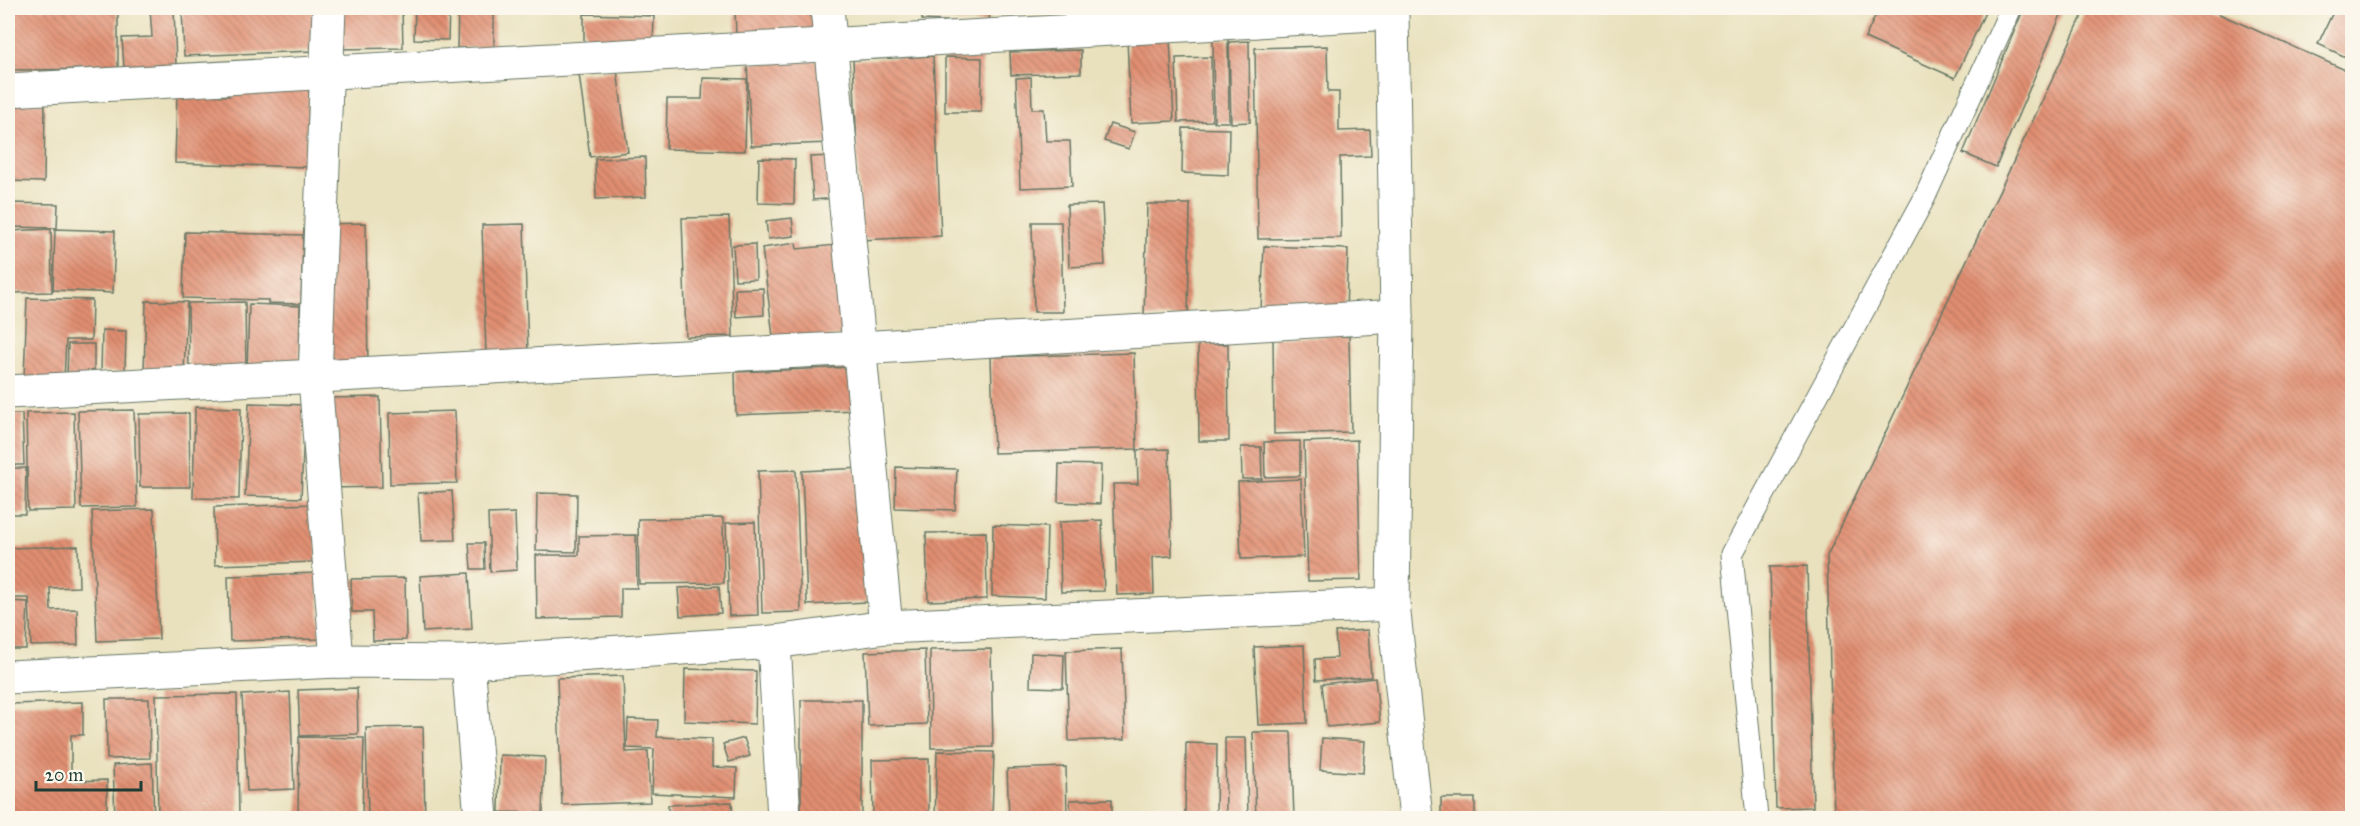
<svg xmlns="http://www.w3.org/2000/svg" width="2360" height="826" font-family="'IM FELL Great Primer',serif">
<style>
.building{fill:url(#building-back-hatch)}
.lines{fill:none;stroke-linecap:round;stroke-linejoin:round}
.service-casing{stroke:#667664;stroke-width:23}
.minor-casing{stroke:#667664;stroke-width:35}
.service{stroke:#fff;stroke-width:21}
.minor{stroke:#fff;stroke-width:33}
</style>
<defs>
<pattern id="building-back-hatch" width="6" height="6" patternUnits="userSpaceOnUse" patternTransform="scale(1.5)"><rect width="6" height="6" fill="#e18e71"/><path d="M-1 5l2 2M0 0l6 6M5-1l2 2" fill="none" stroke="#b6755e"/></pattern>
</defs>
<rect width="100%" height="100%" fill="#fbf7ec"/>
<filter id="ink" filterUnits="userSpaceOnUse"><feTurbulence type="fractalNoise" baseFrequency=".0167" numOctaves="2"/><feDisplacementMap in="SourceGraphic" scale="12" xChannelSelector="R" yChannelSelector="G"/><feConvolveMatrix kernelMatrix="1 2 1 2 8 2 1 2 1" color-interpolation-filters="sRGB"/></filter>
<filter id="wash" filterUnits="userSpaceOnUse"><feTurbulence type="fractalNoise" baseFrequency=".008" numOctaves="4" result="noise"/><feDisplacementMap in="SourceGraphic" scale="24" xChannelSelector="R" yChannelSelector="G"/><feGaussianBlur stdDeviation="1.35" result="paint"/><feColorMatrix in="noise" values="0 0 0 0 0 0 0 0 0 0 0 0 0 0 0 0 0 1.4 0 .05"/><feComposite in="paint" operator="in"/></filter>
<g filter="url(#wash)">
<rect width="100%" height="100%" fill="#e9e1bd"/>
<g id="blocks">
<g class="building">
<polygon points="8,8 118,8 118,69 8,70"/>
<polygon points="150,8 174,8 176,66 124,68 122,38 152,37"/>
<polygon points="182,8 313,8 315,51 184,56"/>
<polygon points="338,8 402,8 403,48 339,49"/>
<polygon points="415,8 449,8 448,40 414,39"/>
<polygon points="458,8 494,8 494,48 457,48"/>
<polygon points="735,8 816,8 817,33 736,36"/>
<polygon points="922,8 990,8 989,23 922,20"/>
<polygon points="1879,8 1987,8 1955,78 1865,38"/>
<polygon points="2024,8 2064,8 1996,167 1963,153"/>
<polygon points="2086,8 2206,8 2352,73 2352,818 1834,818 1827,556"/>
<polygon points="2335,8 2352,8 2352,60 2318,44"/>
<polygon points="584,14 654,16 653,47 584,45"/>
<polygon points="1170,38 1174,121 1131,123 1127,40"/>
<polygon points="1213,39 1228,39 1229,122 1214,122"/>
<polygon points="1249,41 1250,122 1231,123 1229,42"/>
<polygon points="1327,46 1328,92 1339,92 1339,131 1370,130 1371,156 1340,157 1341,238 1258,239 1255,48"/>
<polygon points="1081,50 1081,73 1011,75 1010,52"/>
<polygon points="933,56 941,236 861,240 853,60"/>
<polygon points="945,57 982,58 981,112 945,112"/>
<polygon points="1211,57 1212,121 1178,122 1176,58"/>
<polygon points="828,60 830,143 751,146 747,63"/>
<polygon points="617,70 628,152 590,157 579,74"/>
<polygon points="1031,77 1032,109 1044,109 1046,141 1070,141 1072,186 1020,188 1016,78"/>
<polygon points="703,78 747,79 745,151 666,149 667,99 702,99"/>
<polygon points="230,87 309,89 307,167 175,163 177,94 229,96"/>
<polygon points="8,103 45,103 44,182 8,181"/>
<polygon points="1110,124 1135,132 1129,149 1104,141"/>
<polygon points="1183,128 1229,129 1228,175 1182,173"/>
<polygon points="832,156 835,198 813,200 810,157"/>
<polygon points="645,157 646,197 596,199 595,159"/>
<polygon points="759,158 795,159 794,204 758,203"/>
<polygon points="8,203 58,204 57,228 8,227"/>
<polygon points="1102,204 1105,265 1069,267 1067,205"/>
<polygon points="1147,204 1190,204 1188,318 1144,317"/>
<polygon points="729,217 733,336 686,337 682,218"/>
<polygon points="792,218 794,236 768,239 766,221"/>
<polygon points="1032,222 1061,222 1063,312 1034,312"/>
<polygon points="366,223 368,367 324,368 321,224"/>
<polygon points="524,224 528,354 486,355 482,225"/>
<polygon points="51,229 52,292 8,293 8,231"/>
<polygon points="55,229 115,231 113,293 53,290"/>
<polygon points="185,232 303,235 301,304 268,303 268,300 183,298"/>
<polygon points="796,243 797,249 836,245 848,335 774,344 762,248"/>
<polygon points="755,244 756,279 735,280 733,245"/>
<polygon points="1264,246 1348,249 1346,313 1261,310"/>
<polygon points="763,288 764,315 736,317 735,289"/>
<polygon points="27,298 92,300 91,340 66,340 64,380 24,379"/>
<polygon points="146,301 187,302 184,373 144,372"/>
<polygon points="245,302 246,372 189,373 188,303"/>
<polygon points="249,304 300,306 299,372 247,372"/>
<polygon points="102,330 126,331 125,372 101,371"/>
<polygon points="1349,336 1351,432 1274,434 1273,337"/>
<polygon points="68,344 94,344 94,379 67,378"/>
<polygon points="1198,344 1228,344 1229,441 1199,441"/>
<polygon points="1134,353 1137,449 994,453 991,357"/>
<polygon points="854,367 856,410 736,415 735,372"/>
<polygon points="380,397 382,487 329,488 327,398"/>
<polygon points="249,403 305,405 301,498 245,496"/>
<polygon points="195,407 241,408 239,499 193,498"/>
<polygon points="134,410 137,507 81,508 78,411"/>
<polygon points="455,411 457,483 390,484 389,413"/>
<polygon points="74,412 76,510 28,511 26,413"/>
<polygon points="189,413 190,487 140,487 139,414"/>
<polygon points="8,414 22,414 24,465 8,465"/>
<polygon points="1357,440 1361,580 1308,581 1304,442"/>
<polygon points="1300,441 1300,476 1265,477 1264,442"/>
<polygon points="1241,447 1261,447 1262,479 1242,479"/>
<polygon points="1169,449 1172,556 1153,557 1154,594 1117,595 1113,484 1138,484 1137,450"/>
<polygon points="1059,464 1101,465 1100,504 1058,502"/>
<polygon points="896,467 957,469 955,510 895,508"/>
<polygon points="8,468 26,468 25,514 8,514"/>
<polygon points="863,468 867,602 807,605 802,471"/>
<polygon points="796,470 801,612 762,613 758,471"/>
<polygon points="1301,479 1304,557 1241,559 1238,482"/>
<polygon points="452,491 455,540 421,541 418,493"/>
<polygon points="537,493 577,494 576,552 536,551"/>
<polygon points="316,504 317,562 215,565 214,507"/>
<polygon points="154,509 159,639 97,641 92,511"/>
<polygon points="515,513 517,570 490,572 488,514"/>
<polygon points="723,518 724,583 639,584 638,519"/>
<polygon points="1102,520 1104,591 1061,592 1059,522"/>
<polygon points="755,522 758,615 729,616 726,523"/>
<polygon points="993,525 1047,527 1045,598 992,596"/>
<polygon points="986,532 987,599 928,601 926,533"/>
<polygon points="636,535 637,588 621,588 621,617 537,619 536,555 579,555 579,536"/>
<polygon points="469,543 484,543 485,569 471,569"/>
<polygon points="78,546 79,587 50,588 51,610 77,609 78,645 31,646 29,598 8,598 8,548"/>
<polygon points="1807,566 1813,807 1776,808 1770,567"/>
<polygon points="319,573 320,639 230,641 228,576"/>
<polygon points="469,573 472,629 423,632 420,576"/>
<polygon points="405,578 406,640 373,641 372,612 352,612 351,579"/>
<polygon points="719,586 721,613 680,616 678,588"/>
<polygon points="8,601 28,602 26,649 8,649"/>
<polygon points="1368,630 1371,677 1316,680 1315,659 1337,658 1335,632"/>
<polygon points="1304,645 1307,723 1258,725 1254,647"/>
<polygon points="991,649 993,747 931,748 930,650"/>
<polygon points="1122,649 1125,739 1069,741 1066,651"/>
<polygon points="925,650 927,724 868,726 865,652"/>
<polygon points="1031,653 1064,655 1063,688 1030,687"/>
<polygon points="685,669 756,671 755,724 684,721"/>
<polygon points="623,676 626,752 648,751 650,802 562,805 557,678"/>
<polygon points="1375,678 1380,722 1327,727 1322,684"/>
<polygon points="357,688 358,734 300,736 298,690"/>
<polygon points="290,692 294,789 247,791 242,695"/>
<polygon points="237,694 239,818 158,818 156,695"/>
<polygon points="106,699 149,699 150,758 107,759"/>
<rect x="801" y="700" width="61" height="118"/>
<polygon points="83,702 83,735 71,735 71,781 107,780 107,818 8,818 8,704"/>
<polygon points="628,719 658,720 657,737 712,739 712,767 737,768 736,797 652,793 654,749 627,748"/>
<polygon points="423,727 425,818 368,818 366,728"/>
<polygon points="1253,732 1291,732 1294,818 1256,818"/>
<polygon points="299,737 364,738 362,818 298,818"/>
<polygon points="744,738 750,756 729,762 723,744"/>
<polygon points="1225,738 1246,738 1248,818 1226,818"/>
<polygon points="1322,738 1365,741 1363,773 1320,770"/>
<polygon points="1186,743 1217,744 1216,818 1185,818"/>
<polygon points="937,751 994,752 992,818 935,818"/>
<polygon points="500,755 545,757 543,813 499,812"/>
<polygon points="929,759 929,818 873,818 872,760"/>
<polygon points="152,763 154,818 115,818 113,765"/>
<polygon points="1066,767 1067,818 1009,818 1007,769"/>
<rect x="1441" y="798" width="34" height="20"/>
<polygon points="1112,799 1112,818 1071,818 1070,800"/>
<polygon points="732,802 733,818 669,818 668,805"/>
</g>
</g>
</g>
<g filter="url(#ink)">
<use href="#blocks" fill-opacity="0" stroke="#667664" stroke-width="1.5"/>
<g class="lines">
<g class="service-casing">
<polyline id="service" points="1757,818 1732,554 1924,199 2011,8"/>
</g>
<g class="minor-casing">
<g id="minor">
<polyline points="329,8 315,378 337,661"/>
<polyline points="827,8 886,627"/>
<polyline points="1257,8 1256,21 1392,13 1397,316 1393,604 1416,818"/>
<polyline points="8,90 1256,21"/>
<polyline points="8,392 859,348 1397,316"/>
<polyline points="774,642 784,818"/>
<polyline points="468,662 481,818"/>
<polyline points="8,677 337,661 468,662 774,642 886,627 1393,604"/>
</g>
</g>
<use href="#service" class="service"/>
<use href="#minor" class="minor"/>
</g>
</g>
<rect width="2360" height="826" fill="none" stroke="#fbf7ec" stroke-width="30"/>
<path d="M36 781v9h105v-9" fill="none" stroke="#1f3d34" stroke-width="3"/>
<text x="45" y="781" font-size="18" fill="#1f3d34" stroke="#fbf7ec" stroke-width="4.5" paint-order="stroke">20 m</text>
</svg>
